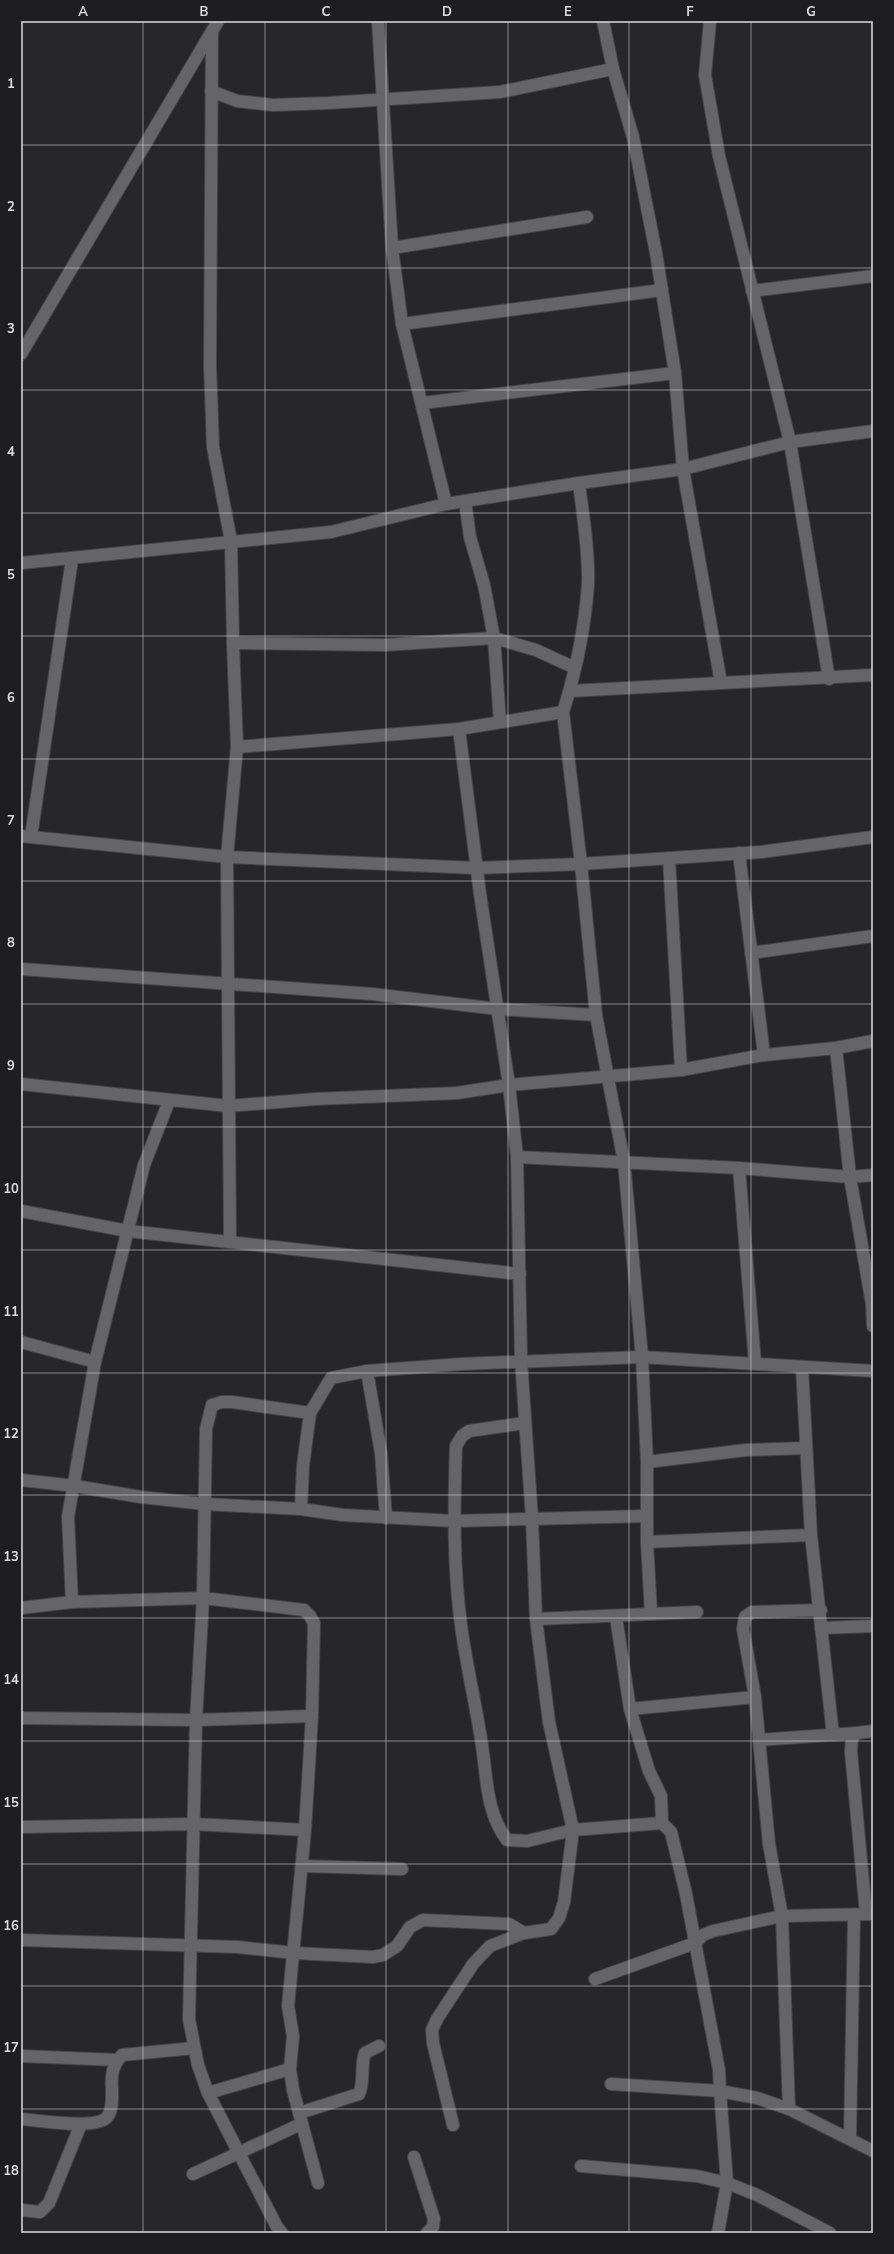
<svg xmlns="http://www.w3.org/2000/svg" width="894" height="2254" font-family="'Nunito Sans',sans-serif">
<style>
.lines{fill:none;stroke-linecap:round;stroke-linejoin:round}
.minor-casing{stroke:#454547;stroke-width:14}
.minor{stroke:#656567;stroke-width:12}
.grid{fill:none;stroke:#dddddf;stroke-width:1;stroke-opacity:0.55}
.neatline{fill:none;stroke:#dddddf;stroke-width:1.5}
.grid-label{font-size:13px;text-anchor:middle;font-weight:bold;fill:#dddddf}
</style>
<rect width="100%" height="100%" fill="#272729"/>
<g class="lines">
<g class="minor-casing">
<g id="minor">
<polyline points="378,21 392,248 402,324 446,504"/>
<polyline points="603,21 613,69 633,137 656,253 675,373 683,469 721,683"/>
<polyline points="710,21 705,75 719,156 790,442 829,679"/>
<polyline points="212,31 210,366 213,447 231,541 233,643 237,747 227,857 230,1241"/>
<polyline points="211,91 237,101 273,105 328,103 500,92 613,69"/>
<polyline points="392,248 587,217"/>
<polyline points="752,291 873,276"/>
<polyline points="402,324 662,290"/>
<polyline points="21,354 218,21"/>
<polyline points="422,403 675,373"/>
<path d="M579 483C583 516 589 551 588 584 585 627 576 671 563 712L581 864 596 1015 624 1162 642 1357 647 1462V1542L651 1614"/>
<polyline points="465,501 470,537 484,585 494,638 500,722"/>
<polyline points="21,563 331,532 446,504 579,483 683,469 790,442 873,431"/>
<polyline points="233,643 384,645 494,638 536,650 575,668"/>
<polyline points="570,691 873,675"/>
<polyline points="237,747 459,729 563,712"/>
<polyline points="21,836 227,857 476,868 581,864 761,852 873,837"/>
<polyline points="31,837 72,559"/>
<polyline points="739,853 764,1055"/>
<polyline points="669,858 681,1070"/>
<polyline points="751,953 873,936"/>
<polyline points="21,969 372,994 498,1009 596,1015"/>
<polyline points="836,1048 850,1177 872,1304 873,1326"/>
<polyline points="21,1084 228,1106 315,1099 457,1093 509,1085 681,1070 764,1055 836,1048 873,1041"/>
<polyline points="517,1157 739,1168 850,1177 873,1175"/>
<polyline points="739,1168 755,1363"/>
<polyline points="21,1211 128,1231 520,1274"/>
<polyline points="21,1342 95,1362"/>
<polyline points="802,1367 811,1535 833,1735"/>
<polyline points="367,1371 381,1453 386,1518"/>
<path d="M525 1423 469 1431 462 1436 456 1446C454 1506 453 1566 461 1625 466 1663 475 1701 481 1739 487 1774 485 1811 507 1840L527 1841 573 1830 662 1823 671 1832 686 1894 719 2070 720 2091 757 2098 789 2109 873 2151"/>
<polyline points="647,1462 746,1450 806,1448"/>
<polyline points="21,1480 75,1486 141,1497 205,1504 301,1509 343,1515 454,1521 647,1516"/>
<polyline points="301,1509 303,1466 310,1413 331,1378 367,1371 461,1364 642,1357 873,1371"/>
<polyline points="647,1542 811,1535"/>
<polyline points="72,1602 68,1517 95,1362 144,1165 169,1101"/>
<polyline points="21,1608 72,1602 203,1598 304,1610 310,1616 314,1623 312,1716 305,1830 288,2006 293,2036 290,2069 293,2090 318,2183"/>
<polyline points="616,1617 630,1709 649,1771 661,1796 662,1823"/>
<polyline points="536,1619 697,1612"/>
<polyline points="821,1628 873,1626"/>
<polyline points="630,1709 755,1697"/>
<polyline points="21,1718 196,1720 312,1716"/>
<polyline points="759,1740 857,1733"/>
<polyline points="21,1827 193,1824 305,1830"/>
<polyline points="302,1866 402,1869"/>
<polyline points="866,1914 851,1752 852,1738 857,1733 873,1731"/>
<polyline points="21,1940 237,1947 294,1953 373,1957 383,1955 397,1946 410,1927 423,1920 509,1924 524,1933"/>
<polyline points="595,1979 695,1943 703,1935 713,1931 782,1916 873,1914"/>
<polyline points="21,2056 117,2060"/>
<polyline points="611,2084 720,2091 727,2183 718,2233"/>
<polyline points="208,2093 290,2069"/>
<polyline points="789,2109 782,1916 769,1844 755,1697 743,1629 745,1617 752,1612 821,1610"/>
<path d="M299 2113 359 2094C365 2081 360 2067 365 2053L379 2046"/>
<path d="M21 2119C38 2120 98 2131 108 2116 113 2108 112 2098 112 2089 111 2075 112 2066 122 2055L194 2048"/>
<polyline points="453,2125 433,2043 432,2030 437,2019 473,1964 490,1946 524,1933 551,1929 559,1918 564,1902 573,1830 549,1722 536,1619 532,1519 521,1360 517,1157 509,1085 480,894 459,729"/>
<polyline points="850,2138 854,1915"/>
<polyline points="414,2157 434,2219 433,2227 427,2233"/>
<polyline points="581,2166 697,2176 727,2183 757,2195 830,2233"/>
<polyline points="193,2174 301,2124"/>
<polyline points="21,2210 40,2212 49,2203 81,2124"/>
<polyline points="282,2233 277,2227 208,2093 198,2065 189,2019 196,1720 203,1598 206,1429 212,1405 222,1402 232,1402 310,1413"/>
</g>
</g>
<use href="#minor" class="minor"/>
</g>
<path class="grid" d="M143 21V2233M265 21V2233M386 21V2233M508 21V2233M629 21V2233M751 21V2233M21 145H873M21 268H873M21 390H873M21 513H873M21 636H873M21 759H873M21 881H873M21 1004H873M21 1127H873M21 1250H873M21 1373H873M21 1495H873M21 1618H873M21 1741H873M21 1864H873M21 1986H873M21 2109H873"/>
<rect width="894" height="2254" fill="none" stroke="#1e1e20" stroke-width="44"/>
<rect x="22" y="22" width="850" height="2210" class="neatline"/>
<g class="grid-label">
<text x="83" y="16">A</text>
<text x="204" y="16">B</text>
<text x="326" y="16">C</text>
<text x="447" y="16">D</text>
<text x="568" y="16">E</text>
<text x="690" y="16">F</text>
<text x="811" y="16">G</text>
<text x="11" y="88">1</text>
<text x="11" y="211">2</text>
<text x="11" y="333">3</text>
<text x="11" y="456">4</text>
<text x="11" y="579">5</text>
<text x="11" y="702">6</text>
<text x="11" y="825">7</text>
<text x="11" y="947">8</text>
<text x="11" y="1070">9</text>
<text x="11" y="1193">10</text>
<text x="11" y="1316">11</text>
<text x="11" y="1438">12</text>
<text x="11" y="1561">13</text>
<text x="11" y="1684">14</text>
<text x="11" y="1807">15</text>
<text x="11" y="1930">16</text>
<text x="11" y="2052">17</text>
<text x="11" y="2175">18</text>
</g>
</svg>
